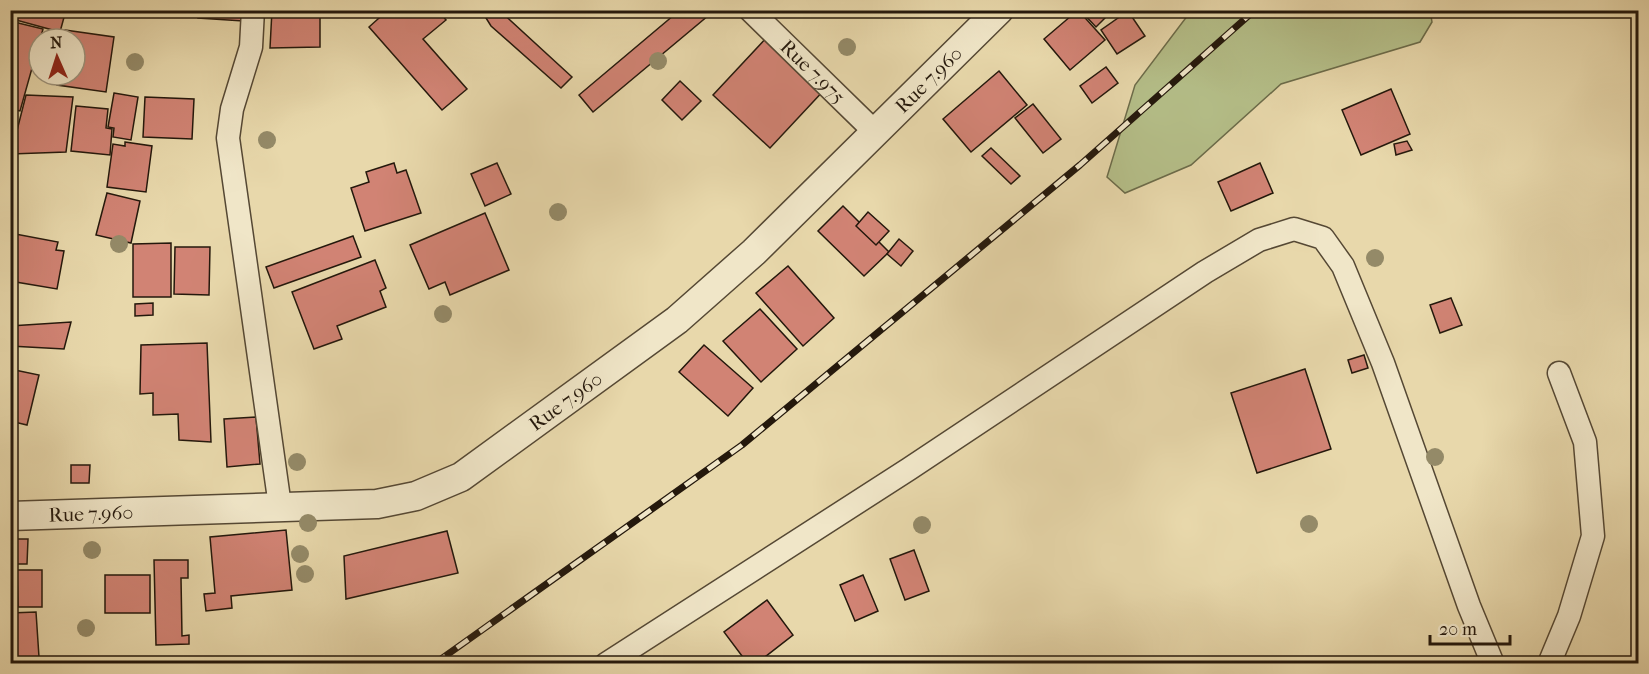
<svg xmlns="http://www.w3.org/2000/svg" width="1649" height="674" font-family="'IM FELL French Canon',serif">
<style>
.green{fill:#b5bf89;stroke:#6c6c4a;stroke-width:1.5}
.building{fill:#d18374;stroke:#24180c;stroke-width:1.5}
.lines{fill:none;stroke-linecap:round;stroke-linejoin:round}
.minor-casing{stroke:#554834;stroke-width:25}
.tertiary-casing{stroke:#554834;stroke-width:31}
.minor{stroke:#f0e6c8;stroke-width:22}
.tertiary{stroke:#f0e6c8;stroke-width:28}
.rail-casing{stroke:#24180c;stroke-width:7}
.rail{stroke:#f0e6c8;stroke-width:4.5;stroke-dasharray:14;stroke-linecap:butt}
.tree{fill:#948a68}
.labels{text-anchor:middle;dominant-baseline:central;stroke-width:4.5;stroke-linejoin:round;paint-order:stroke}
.street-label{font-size:20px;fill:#24180c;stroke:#f0e6c8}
</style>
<rect width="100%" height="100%" fill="#e8d8ab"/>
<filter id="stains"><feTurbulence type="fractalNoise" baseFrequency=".00333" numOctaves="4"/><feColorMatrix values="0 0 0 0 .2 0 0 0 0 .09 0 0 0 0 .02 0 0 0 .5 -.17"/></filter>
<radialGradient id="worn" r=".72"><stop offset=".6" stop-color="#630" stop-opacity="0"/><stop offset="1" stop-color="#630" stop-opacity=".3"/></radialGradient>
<polygon class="green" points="1191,11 1430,10 1432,22 1420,42 1281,84 1191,165 1125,193 1107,177 1135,85"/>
<g class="building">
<polygon points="19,10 66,10 60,32 16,20"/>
<polygon points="199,10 244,10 243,21 198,18"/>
<polygon points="272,10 320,10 320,47 270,48"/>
<polygon points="388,10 438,10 446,20 423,39 467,89 442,110 369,27"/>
<polygon points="481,10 499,10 572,77 561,88 491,26"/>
<polygon points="680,10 715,10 593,112 579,95"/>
<polygon points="1078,10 1105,40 1070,70 1044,39"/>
<polygon points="1083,10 1113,10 1096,27 1082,12"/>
<polygon points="1128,11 1145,36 1117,54 1101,30"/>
<polygon points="10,21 43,29 20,111 10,109"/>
<polygon points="65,30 114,37 106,92 57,85 59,75 75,75 75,39 64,39"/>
<polygon points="769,35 826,88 770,148 713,95"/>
<polygon points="1106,67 1118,83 1092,103 1080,86"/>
<polygon points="999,71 1027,105 971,152 943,119"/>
<polygon points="680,81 701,101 682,120 662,100"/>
<polygon points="1391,89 1410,134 1361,155 1342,110"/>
<polygon points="114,93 138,97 131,140 113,137 114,128 108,127"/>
<polygon points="26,95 73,97 66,152 11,154"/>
<polygon points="145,97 194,99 192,139 143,137"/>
<polygon points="1033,104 1061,139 1043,153 1015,118"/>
<polygon points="76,106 108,109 106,128 112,129 110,155 71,151"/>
<polygon points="1407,141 1412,150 1396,155 1394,144"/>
<polygon points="125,142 152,146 146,192 107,187 113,144 125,146"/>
<polygon points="991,148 1020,176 1011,184 982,156"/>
<polygon points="394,163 397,173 406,170 421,213 365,231 351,188 369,182 366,172"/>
<polygon points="497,163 511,194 485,206 471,174"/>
<polygon points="1260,163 1273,193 1231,211 1218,182"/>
<polygon points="107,193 140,201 131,243 96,235"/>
<polygon points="843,206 889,252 864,276 818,231"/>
<polygon points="868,212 889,231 876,245 856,226"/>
<polygon points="485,213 509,270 450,295 445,282 429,289 410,245"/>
<polygon points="10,233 58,242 56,250 64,251 57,289 10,281"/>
<polygon points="353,236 361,257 274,288 266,267"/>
<polygon points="899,239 913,251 901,266 887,254"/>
<polygon points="171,243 171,297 133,297 133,244"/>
<polygon points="175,247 210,247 209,295 174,294"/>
<polygon points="375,260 386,288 380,291 386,307 337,326 342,339 314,349 292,292"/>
<polygon points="788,266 834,318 803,346 756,293"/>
<polygon points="1451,298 1462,325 1440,333 1430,305"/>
<polygon points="153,303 153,315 135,316 135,304"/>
<polygon points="760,309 797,349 761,382 723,341"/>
<polygon points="71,322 64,349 10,346 10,326"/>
<polygon points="207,343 211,442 179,440 178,414 153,415 153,393 140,394 141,345"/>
<polygon points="704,345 753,388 728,416 679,372"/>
<polygon points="1364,355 1368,368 1352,373 1348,360"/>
<polygon points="10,369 39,375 27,425 10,421"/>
<polygon points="1305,369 1331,449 1257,473 1231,393"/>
<polygon points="256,417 260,464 227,467 224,419"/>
<polygon points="71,465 90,465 89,483 71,483"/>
<polygon points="286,530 292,590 231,596 232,608 206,611 204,594 215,593 210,537"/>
<polygon points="447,531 458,573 346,599 344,556"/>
<polygon points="10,539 28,539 27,564 15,564 15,572 10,572"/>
<polygon points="914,550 929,591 905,600 890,559"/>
<polygon points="154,560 188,560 188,578 181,578 182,636 189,635 189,644 156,645"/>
<polygon points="17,570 42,570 42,607 18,607"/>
<rect x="105" y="575" width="45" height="38"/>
<polygon points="863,575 878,611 855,621 840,585"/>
<polygon points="767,600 793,635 756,664 748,664 724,632"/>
<polygon points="36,612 39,657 10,659 10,613"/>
</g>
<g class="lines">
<g class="minor-casing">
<g id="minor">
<polyline points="253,10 251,47 232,109 228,138 280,506"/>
<path id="s1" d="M750 10 876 133"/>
<polyline points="606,664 909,469 1205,272 1259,240 1294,229 1323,238 1343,266 1383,363 1469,606 1493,664"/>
<polyline points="1549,664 1569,616 1593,536 1585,442 1559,373"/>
</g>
</g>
<g class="tertiary-casing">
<g id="tertiary">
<path id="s2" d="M10 516 377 504 416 496 461 477 677 320 754 252 999 10"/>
</g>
</g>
<use href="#minor" class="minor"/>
<use href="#tertiary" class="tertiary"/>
<g class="rail-casing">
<polyline id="rail" points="434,664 742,445 1080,165 1255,10"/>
</g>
<use href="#rail" class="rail"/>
</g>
<g class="tree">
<circle cx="847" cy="47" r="9"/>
<circle cx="658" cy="61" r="9"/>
<circle cx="135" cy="62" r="9"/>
<circle cx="267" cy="140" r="9"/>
<circle cx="558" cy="212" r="9"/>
<circle cx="119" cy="244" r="9"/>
<circle cx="1375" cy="258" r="9"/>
<circle cx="443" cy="314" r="9"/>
<circle cx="1435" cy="457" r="9"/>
<circle cx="297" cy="462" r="9"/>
<circle cx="308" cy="523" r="9"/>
<circle cx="1309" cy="524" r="9"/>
<circle cx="922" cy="525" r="9"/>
<circle cx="92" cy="550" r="9"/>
<circle cx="300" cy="554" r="9"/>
<circle cx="305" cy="574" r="9"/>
<circle cx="86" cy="628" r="9"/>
</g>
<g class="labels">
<g class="street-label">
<text stroke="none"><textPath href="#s1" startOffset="88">Rue 7.975</textPath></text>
<text stroke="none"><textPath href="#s2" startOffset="1071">Rue 7.960</textPath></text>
<text stroke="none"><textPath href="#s2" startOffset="585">Rue 7.960</textPath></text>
<text stroke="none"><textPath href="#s2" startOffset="81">Rue 7.960</textPath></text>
</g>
</g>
<rect width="1649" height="674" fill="none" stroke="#e8d8ab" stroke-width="36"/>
<rect x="12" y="12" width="1625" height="650" fill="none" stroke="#24180c" stroke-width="3"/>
<rect x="18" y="18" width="1613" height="638" fill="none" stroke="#24180c" stroke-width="1.5"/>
<g transform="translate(57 57) rotate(357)"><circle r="28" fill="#f0e6c8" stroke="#9e947d" stroke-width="1.5"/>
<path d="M0-4.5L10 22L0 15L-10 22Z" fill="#8f2418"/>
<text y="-9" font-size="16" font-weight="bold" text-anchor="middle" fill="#24180c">N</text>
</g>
<path d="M1430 635v9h80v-9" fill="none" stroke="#24180c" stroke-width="3"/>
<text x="1439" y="635" font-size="18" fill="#24180c" stroke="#f0e6c8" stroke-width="4.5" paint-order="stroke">20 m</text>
<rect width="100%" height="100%" filter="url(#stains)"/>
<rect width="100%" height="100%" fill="url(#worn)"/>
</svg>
